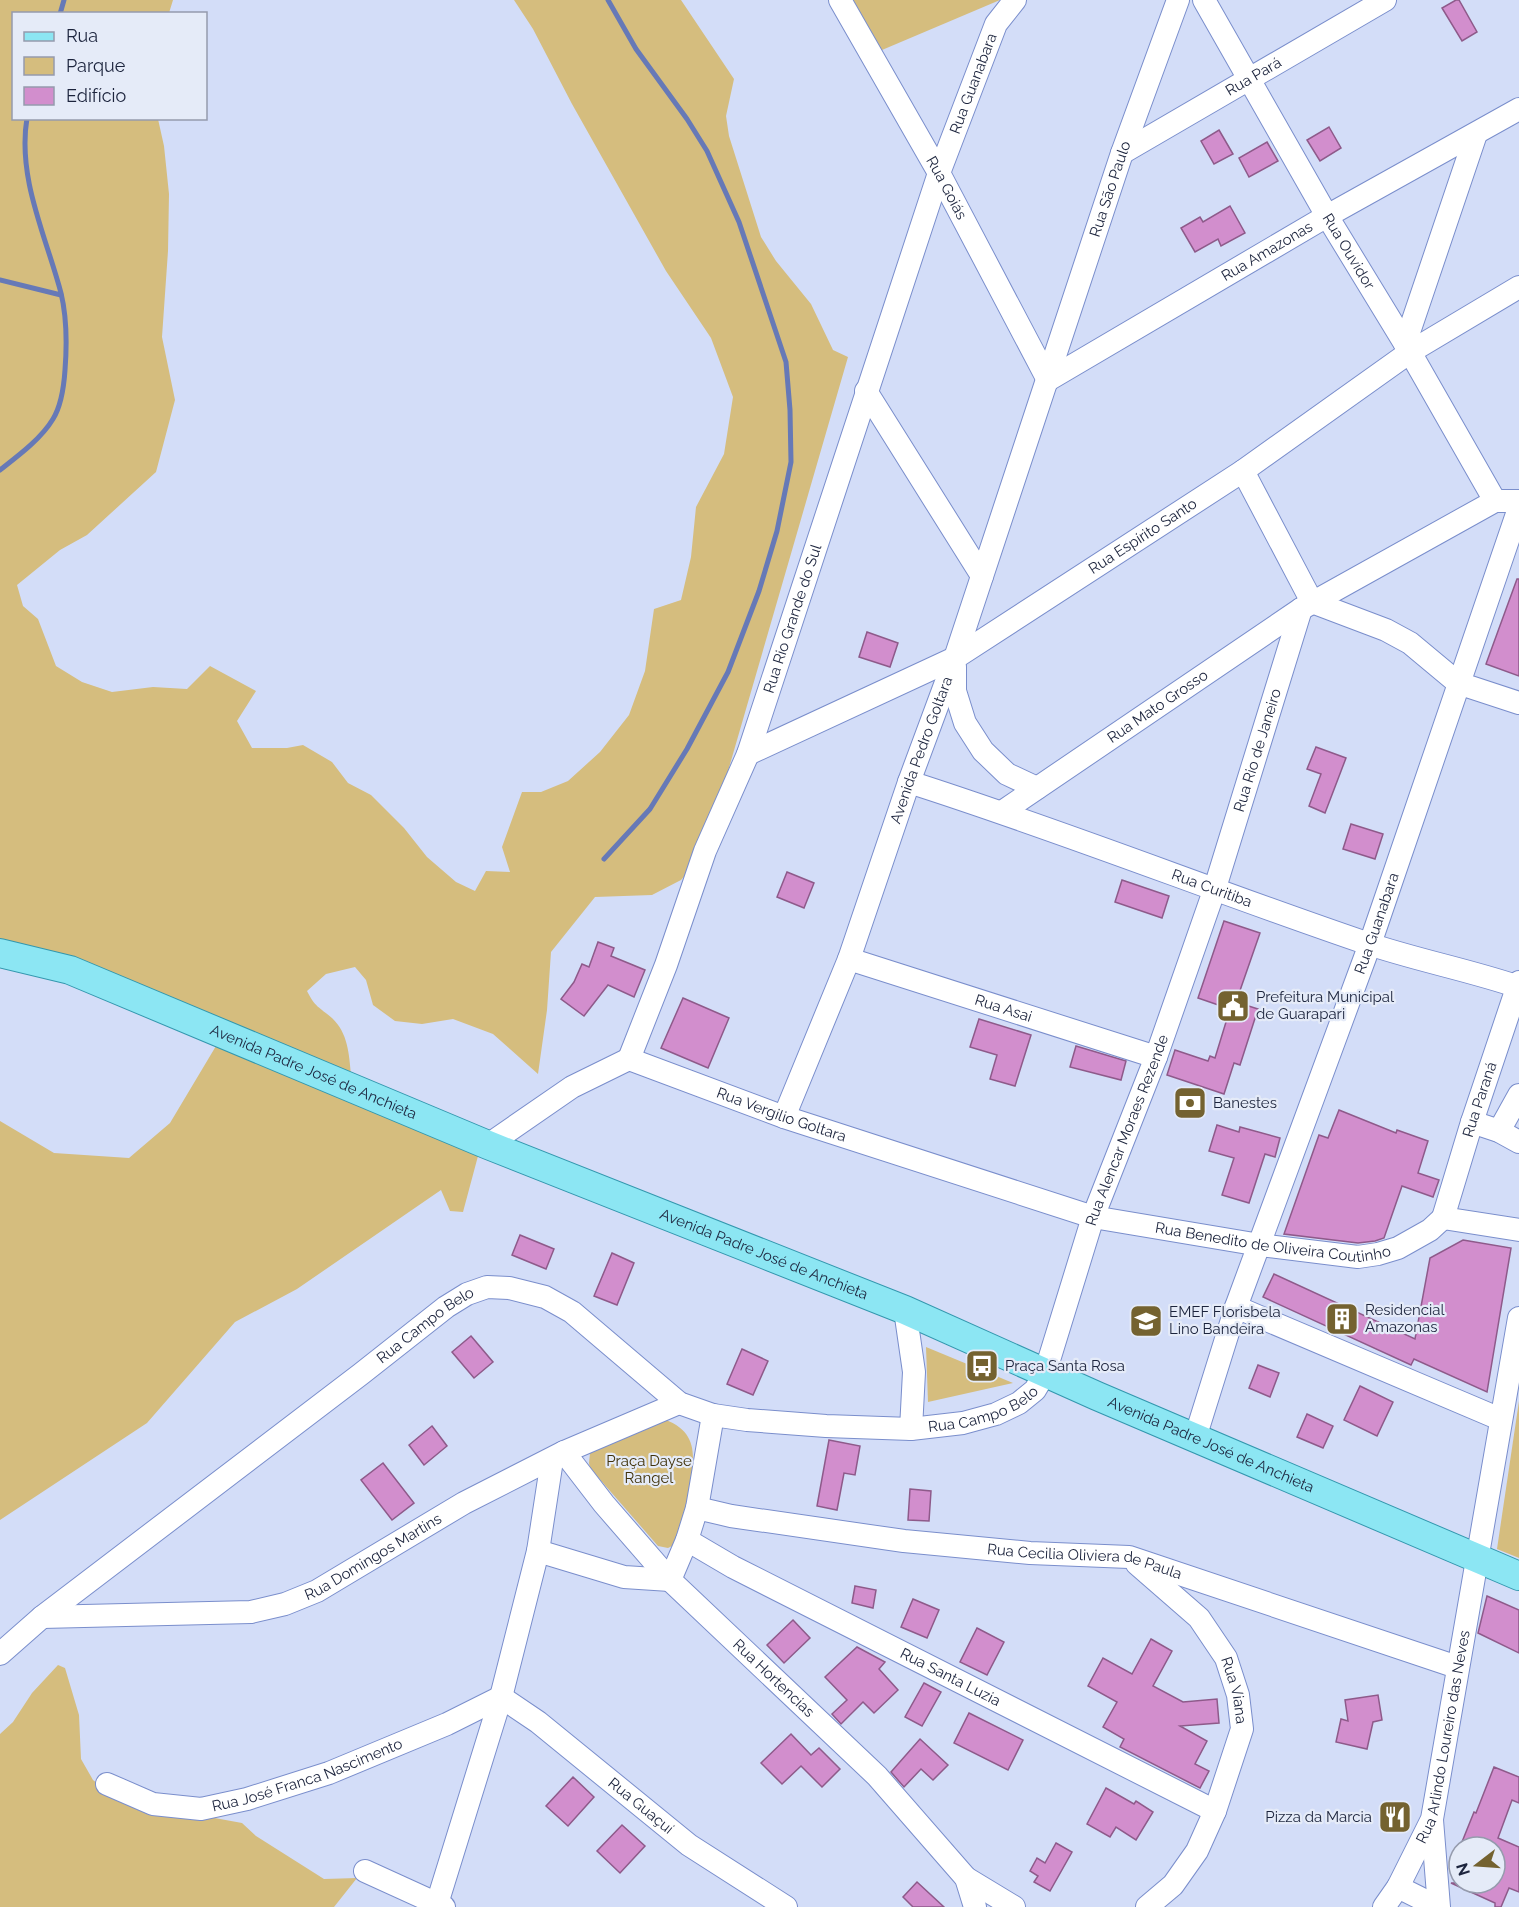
<svg xmlns="http://www.w3.org/2000/svg" width="1519" height="1907" font-family="Raleway,sans-serif">
<style>
.green{fill:#d5bd7e}
.lines{fill:none;stroke-linecap:round;stroke-linejoin:round}
.stream{stroke:#6679b7;stroke-width:5}
.building{fill:#d28ecd;stroke:#8e5a8a;stroke-width:1.5}
.minor-casing{stroke:#7a8ecc;stroke-width:24}
.major-casing{stroke:#3397ae;stroke-width:30}
.minor{stroke:#fff;stroke-width:22}
.major{stroke:#8ce6f3;stroke-width:28}
.labels{text-anchor:middle;dominant-baseline:central;stroke-width:4.5;stroke-linejoin:round;paint-order:stroke}
.street-label{font-size:15px;fill:#1c243d;stroke:#e5ebf8}
.poi-label{font-size:15px;fill:#1c243d;stroke:#e5ebf8;text-anchor:start}
.park-label{font-size:15px;fill:#40320a;stroke:#e5ebf8}
</style>
<rect width="100%" height="100%" fill="#d3ddf8"/>
<g class="green">
<path d="M0 0H173L169 13 14 14V118L158 119 164 146 169 194 168 251 162 337 175 400 156 472 87 535 60 550 17 585 23 606 38 619 56 666 82 682 112 692 153 687 187 689 210 666 256 691 237 721 252 748H287L303 745 332 762 348 783 371 795 404 828 427 857 456 882 475 891 486 871 510 872 502 847 522 792H541L568 781 600 752 629 715 645 671 654 609 681 600 691 557 696 507 724 454 733 397 711 338 666 271 572 104 533 29 514 0H681L734 79 726 116 729 136 761 237 776 261 811 304 833 350 848 357 704 854 681 880 652 895 595 897 551 952 547 1010 538 1074 493 1034 453 1019 422 1024 395 1021 373 1005 366 980 355 967 326 974 307 991C315 1007 319 1007 332 1018 348 1033 349 1054 351 1075L0 941Z"/>
<polygon points="849,0 1000,0 882,50"/>
<polygon points="216,1046 478,1156 463,1212 450,1211 441,1190 297,1289 235,1322 147,1423 0,1520 0,1121 54,1153 129,1158 170,1123"/>
<polygon points="926,1347 1013,1383 928,1402"/>
<polygon points="1519,1401 1519,1558 1497,1549"/>
<path d="M660 1418C700 1430 695 1457 689 1491 686 1510 682 1527 674 1545L668 1548 658 1546 590 1468 589 1463 590 1453Z"/>
<polygon points="58,1665 65,1668 79,1715 81,1759 93,1780 113,1795 149,1806 242,1823 256,1836 324,1879 357,1878 334,1907 0,1907 0,1734 13,1722 32,1693"/>
</g>
<g class="lines">
<g class="stream">
<polyline points="60,14 64,0"/>
<polyline points="0,280 61,295"/>
<path d="M0 470C18 456 41 439 53 419 61 406 64 385 65 370 67 344 67 318 61 293 46 236 17 178 27 118"/>
<polyline points="604,859 650,809 687,749 728,672 759,591 777,531 791,462 790,410 786,362 739,222 707,151 687,119 636,49 608,0"/>
</g>
</g>
<g class="building">
<polygon points="1456,0 1459,0 1477,32 1462,41 1442,8"/>
<polygon points="1329,127 1341,148 1320,161 1307,140"/>
<polygon points="1219,130 1233,154 1214,164 1201,141"/>
<polygon points="1267,142 1278,161 1249,177 1239,158"/>
<polygon points="1230,206 1245,233 1221,246 1218,239 1195,252 1181,228 1200,217 1203,222"/>
<polygon points="1517,579 1519,579 1519,676 1486,664"/>
<polygon points="867,632 898,643 890,667 859,657"/>
<polygon points="1316,747 1346,758 1325,813 1309,806 1321,774 1307,769"/>
<polygon points="1351,824 1383,834 1375,859 1343,849"/>
<polygon points="787,872 814,883 804,908 777,897"/>
<polygon points="1122,880 1169,896 1162,918 1115,902"/>
<polygon points="1224,921 1260,933 1236,1002 1258,1009 1240,1065 1234,1063 1224,1094 1167,1075 1175,1050 1208,1061 1210,1056 1215,1058 1230,1009 1198,998"/>
<polygon points="598,942 614,948 611,956 645,970 634,997 608,985 584,1016 561,999 574,982 582,964 589,967"/>
<polygon points="683,998 729,1018 708,1068 661,1048"/>
<polygon points="979,1019 1031,1035 1015,1086 990,1079 997,1055 970,1047"/>
<polygon points="1076,1046 1126,1061 1121,1080 1070,1067"/>
<polygon points="1339,1110 1396,1133 1397,1130 1428,1141 1418,1173 1439,1180 1433,1197 1402,1186 1384,1238 1375,1241 1358,1243 1284,1234 1319,1135 1328,1138"/>
<polygon points="1217,1125 1239,1132 1240,1127 1280,1138 1275,1157 1265,1154 1249,1203 1222,1195 1234,1158 1209,1151"/>
<polygon points="520,1235 554,1249 546,1269 512,1255"/>
<polygon points="1463,1240 1511,1248 1487,1392 1414,1359 1411,1365 1263,1297 1274,1274 1415,1339 1430,1258"/>
<polygon points="612,1253 634,1263 617,1305 594,1296"/>
<polygon points="471,1336 493,1362 474,1378 452,1352"/>
<polygon points="742,1349 768,1361 753,1395 727,1384"/>
<polygon points="1258,1365 1279,1373 1270,1397 1249,1388"/>
<polygon points="1360,1386 1393,1402 1377,1436 1344,1420"/>
<polygon points="1307,1414 1333,1426 1323,1448 1297,1437"/>
<polygon points="432,1426 447,1446 424,1465 409,1445"/>
<polygon points="829,1440 860,1446 855,1475 844,1473 837,1510 817,1506"/>
<polygon points="383,1463 414,1503 392,1520 361,1480"/>
<polygon points="910,1489 931,1491 929,1521 908,1520"/>
<polygon points="855,1586 876,1590 873,1608 852,1603"/>
<polygon points="1487,1596 1519,1610 1519,1653 1478,1633"/>
<polygon points="913,1599 939,1610 927,1638 901,1627"/>
<polygon points="793,1620 810,1638 784,1663 767,1645"/>
<polygon points="977,1628 1004,1642 987,1675 960,1662"/>
<polygon points="1151,1639 1172,1651 1153,1686 1183,1702 1217,1699 1219,1723 1180,1726 1207,1741 1195,1764 1209,1771 1200,1788 1120,1747 1124,1739 1103,1727 1117,1702 1088,1686 1103,1658 1132,1674"/>
<polygon points="857,1647 885,1662 879,1669 898,1690 874,1713 863,1702 841,1724 832,1714 847,1700 825,1677"/>
<polygon points="924,1683 941,1692 922,1726 905,1717"/>
<polygon points="1378,1695 1382,1720 1373,1722 1367,1749 1336,1742 1341,1719 1348,1721 1345,1700"/>
<polygon points="969,1713 1023,1740 1008,1770 954,1743"/>
<polygon points="791,1734 811,1755 819,1748 840,1769 822,1787 801,1766 782,1784 761,1763"/>
<polygon points="920,1739 948,1765 933,1780 921,1769 904,1787 891,1772"/>
<polygon points="1494,1767 1519,1777 1519,1803 1512,1800 1498,1838 1519,1847 1519,1892 1509,1888 1501,1907 1495,1907 1495,1903 1451,1883 1495,1883 1495,1845 1460,1847 1474,1812 1476,1813"/>
<polygon points="573,1777 594,1797 568,1826 546,1806"/>
<polygon points="1106,1788 1134,1804 1136,1801 1153,1812 1136,1840 1116,1827 1110,1837 1087,1824"/>
<polygon points="622,1825 645,1846 620,1873 597,1851"/>
<polygon points="1056,1843 1072,1852 1050,1891 1034,1882 1038,1876 1030,1871 1037,1858 1045,1863"/>
<polygon points="917,1882 944,1907 913,1907 903,1897"/>
</g>
<g class="lines">
<g class="minor-casing">
<g id="minor">
<path id="s1" d="M840 0 939 173 1048 380"/>
<path id="s2" d="M1204 0 1327 216 1410 352 1495 501"/>
<path id="s3" d="M1122 153 1385 0"/>
<polyline points="1405,344 1476,134"/>
<path id="s4" d="M1048 380 1327 216 1519 109"/>
<polyline points="866,391 982,576"/>
<polyline points="1243,471 1312,602 1386,630 1410,643 1458,683 1519,703"/>
<polyline points="955,667 955,691 965,723 983,751 1007,774 1037,788"/>
<path id="s5" d="M748 754 955 658 1243 471 1410 352 1519 287"/>
<path id="s6" d="M909 782C1063 831 1213 891 1366 943 1416 960 1469 970 1519 987"/>
<path id="s7" d="M1002 812 1301 609 1495 501H1519"/>
<path id="s8" d="M849 959 1156 1057"/>
<path id="s9" d="M629 1059 666 965 705 851 748 754 939 173 996 24 1015 0"/>
<path id="s10" d="M784 1117 849 959 909 782 955 658 1122 153 1178 0"/>
<polyline points="1472,1122 1499,1131 1519,1142"/>
<polyline points="1499,1131 1519,1095"/>
<path id="s11" d="M488 1145 572 1087 629 1059 784 1117 1093 1217 1260 1245 1358 1257 1378 1254 1398 1248 1430 1230 1443 1218"/>
<path id="s12" d="M1443 1218 1472 1122 1519 982"/>
<polyline points="1443,1218 1519,1230"/>
<polyline points="1236,1307 1500,1419"/>
<polyline points="905,1310 914,1372 911,1429"/>
<path id="s13" d="M1195 1438 1236 1307 1370 944 1519 508"/>
<path id="s14" d="M564 1452 604 1504 670 1580 877 1776 966 1878 975 1907"/>
<path id="s15" d="M697 1508 731 1516 904 1541 1030 1553 1129 1557 1457 1667"/>
<path id="s16" d="M687 1540 733 1567 1215 1811"/>
<polyline points="538,1551 624,1577 670,1580 687,1540 697,1508 713,1415"/>
<path id="s17" d="M1137 1564 1199 1618 1226 1658 1238 1695 1242 1729 1215 1811 1197 1851 1173 1885 1147 1907"/>
<path id="s18" d="M42 1617 251 1612 285 1604 317 1591 464 1503 564 1452 679 1403"/>
<path id="s19" d="M0 1654 42 1617 361 1374 446 1307 467 1294 487 1287 509 1288 545 1297 572 1312 679 1403 713 1415 747 1420 826 1426 911 1429 963 1423 996 1414 1019 1403 1035 1390 1045 1373 1093 1217 1156 1057 1214 891 1301 609"/>
<path id="s20" d="M107 1784 153 1804 201 1809 247 1799 329 1773 447 1724 501 1697 538 1722 689 1845 786 1907"/>
<polyline points="1432,1820 1439,1907"/>
<polyline points="365,1871 444,1907"/>
<polyline points="966,1878 1014,1907"/>
<polyline points="1398,1887 1438,1907"/>
<polyline points="436,1907 501,1697 538,1551 552,1460"/>
<path id="s21" d="M1384 1907 1398 1887 1432 1819 1519 1318"/>
</g>
</g>
<g class="major-casing">
<g id="major">
<path id="s22" d="M0 953 70 970 488 1145 905 1310 1097 1396 1519 1576"/>
</g>
</g>
<use href="#minor" class="minor"/>
<use href="#major" class="major"/>
</g>
<defs>
<g id="civic-square" transform="scale(1.725)"><rect x="-9" y="-9" width="18" height="18" rx="4" fill="#746230" stroke="#e5ebf8"/><path d="M-.6-6.5H3V-4.5H.6V-3L4-1V1h2V6H-6V1h2V-1L-.6-3ZM-1.2 2.5V6h2.4V2.5Z" fill="#fff"/></g>
<g id="bank-square" transform="scale(1.725)"><rect x="-9" y="-9" width="18" height="18" rx="4" fill="#746230" stroke="#e5ebf8"/><path d="M-6-4H6V4H-6ZM0-2.3a2.3 2.3 0 1 0 0 4.6a2.3 2.3 0 1 0 0-4.6Z" fill="#fff"/></g>
<g id="building-square" transform="scale(1.725)"><rect x="-9" y="-9" width="18" height="18" rx="4" fill="#746230" stroke="#e5ebf8"/><path d="M-4-6H4V6H1V3H-1V6H-4ZM-2.5-4.3h1.7v1.8h-1.7ZM.8-4.3h1.7v1.8H.8ZM-2.5-1h1.7V.8h-1.7ZM.8-1h1.7V.8H.8Z" fill="#fff"/></g>
<g id="school-square" transform="scale(1.725)"><rect x="-9" y="-9" width="18" height="18" rx="4" fill="#746230" stroke="#e5ebf8"/><path d="M0-5L7-2L0 1L-7-2ZM-4 1L0 2.5L4 1V4Q0 6-4 4Z" fill="#fff"/></g>
<g id="bus-square" transform="scale(1.725)"><rect x="-9" y="-9" width="18" height="18" rx="4" fill="#746230" stroke="#e5ebf8"/><path d="M-5-6H5V4H4V6H2V4H-2V6H-4V4H-5ZM-3.5-4V0h7V-4ZM-3.5 1.2v1.5H-2V1.2ZM2 1.2v1.5H3.5V1.2Z" fill="#fff"/></g>
<g id="restaurant-square" transform="scale(1.725)"><rect x="-9" y="-9" width="18" height="18" rx="4" fill="#746230" stroke="#e5ebf8"/><path d="M-5-6h1v4h1v-4h1v4h1v-4h1v5L-1.5 .5V6h-2V.5L-5-1ZM5-6V6H3V1.5H1.5Q1.5-4 5-6Z" fill="#fff"/></g>
</defs>
<g fill-rule="evenodd">
<use href="#civic-square" x="1233" y="1006"/>
<use href="#bank-square" x="1190" y="1103"/>
<use href="#building-square" x="1342" y="1319"/>
<use href="#school-square" x="1146" y="1321"/>
<use href="#bus-square" x="982" y="1366"/>
<use href="#restaurant-square" x="1395" y="1817"/>
</g>
<g class="labels">
<g class="street-label">
<text stroke="none"><textPath href="#s3" startOffset="152">Rua Pará</textPath></text>
<text stroke="none"><textPath href="#s9" startOffset="1035">Rua Guanabara</textPath></text>
<text stroke="none"><textPath href="#s1" startOffset="216">Rua Goiás</textPath></text>
<text stroke="none"><textPath href="#s10" startOffset="984">Rua São Paulo</textPath></text>
<text stroke="none"><textPath href="#s4" startOffset="254">Rua Amazonas</textPath></text>
<text stroke="none"><textPath href="#s2" startOffset="290">Rua Ouvidor</textPath></text>
<text stroke="none"><textPath href="#s5" startOffset="452">Rua Espírito Santo</textPath></text>
<text stroke="none"><textPath href="#s9" startOffset="470">Rua Rio Grande do Sul</textPath></text>
<text stroke="none"><textPath href="#s7" startOffset="188">Rua Mato Grosso</textPath></text>
<text stroke="none"><textPath href="#s10" startOffset="392">Avenida Pedro Goltara</textPath></text>
<text stroke="none"><textPath href="#s19" startOffset="1887">Rua Rio de Janeiro</textPath></text>
<text stroke="none"><textPath href="#s6" startOffset="321">Rua Curitiba</textPath></text>
<text stroke="none"><textPath href="#s13" startOffset="546">Rua Guanabara</textPath></text>
<text stroke="none"><textPath href="#s8" startOffset="162">Rua Asai</textPath></text>
<text stroke="none"><textPath href="#s22" startOffset="336">Avenida Padre José de Anchieta</textPath></text>
<text stroke="none"><textPath href="#s12" startOffset="124">Rua Paraná</textPath></text>
<text stroke="none"><textPath href="#s11" startOffset="328">Rua Vergilio Goltara</textPath></text>
<text stroke="none"><textPath href="#s19" startOffset="1485">Rua Alencar Moraes Rezende</textPath></text>
<text stroke="none"><textPath href="#s11" startOffset="838">Rua Benedito de Oliveira Coutinho</textPath></text>
<text stroke="none"><textPath href="#s22" startOffset="822">Avenida Padre José de Anchieta</textPath></text>
<text stroke="none"><textPath href="#s19" startOffset="538">Rua Campo Belo</textPath></text>
<text stroke="none"><textPath href="#s19" startOffset="1152">Rua Campo Belo</textPath></text>
<text stroke="none"><textPath href="#s22" startOffset="1308">Avenida Padre José de Anchieta</textPath></text>
<text stroke="none"><textPath href="#s18" startOffset="344">Rua Domingos Martins</textPath></text>
<text stroke="none"><textPath href="#s15" startOffset="392">Rua Cecilia Oliviera de Paula</textPath></text>
<text stroke="none"><textPath href="#s16" startOffset="297">Rua Santa Luzia</textPath></text>
<text stroke="none"><textPath href="#s14" startOffset="309">Rua Hortencias</textPath></text>
<text stroke="none"><textPath href="#s17" startOffset="164">Rua Viana</textPath></text>
<text stroke="none"><textPath href="#s21" startOffset="183">Rua Arlindo Loureiro das Neves</textPath></text>
<text stroke="none"><textPath href="#s20" startOffset="210">Rua José Franca Nascimento</textPath></text>
<text stroke="none"><textPath href="#s20" startOffset="597">Rua Guaçuí</textPath></text>
</g>
<g class="poi-label">
<text x="1256" y="997">Prefeitura Municipal<tspan x="1256" dy="17">de Guarapari</tspan></text>
<text x="1213" y="1103">Banestes</text>
<text x="1365" y="1310">Residencial<tspan x="1365" dy="17">Amazonas</tspan></text>
<text x="1169" y="1312">EMEF Florisbela<tspan x="1169" dy="17">Lino Bandeira</tspan></text>
<text x="1005" y="1366">Praça Santa Rosa</text>
<text x="1372" y="1817" text-anchor="end">Pizza da Marcia</text>
</g>
<g class="park-label">
<text x="649" y="1461">Praça Dayse<tspan x="649" dy="17">Rangel</tspan></text>
</g>
</g>
<rect x="12" y="12" width="195" height="108" fill="#e5ebf8" stroke="#959bad" stroke-width="1.5"/>
<rect x="24" y="32" width="30" height="9" fill="#8ce6f3" stroke="#959bad" stroke-width="1.5"/>
<text x="66" y="42" font-size="18" fill="#1c243d">Rua</text>
<rect x="24" y="57" width="30" height="18" fill="#d5bd7e" stroke="#959bad" stroke-width="1.5"/>
<text x="66" y="72" font-size="18" fill="#1c243d">Parque</text>
<rect x="24" y="87" width="30" height="18" fill="#d28ecd" stroke="#959bad" stroke-width="1.5"/>
<text x="66" y="102" font-size="18" fill="#1c243d">Edifício</text>
<g transform="translate(1477 1865) rotate(253)"><circle r="28" fill="#e5ebf8" stroke="#959bad" stroke-width="1.5"/>
<path d="M0-4.5L10 22L0 15L-10 22Z" fill="#746230"/>
<text y="-9" font-size="16" font-weight="bold" text-anchor="middle" fill="#1c243d">N</text>
</g>
</svg>
